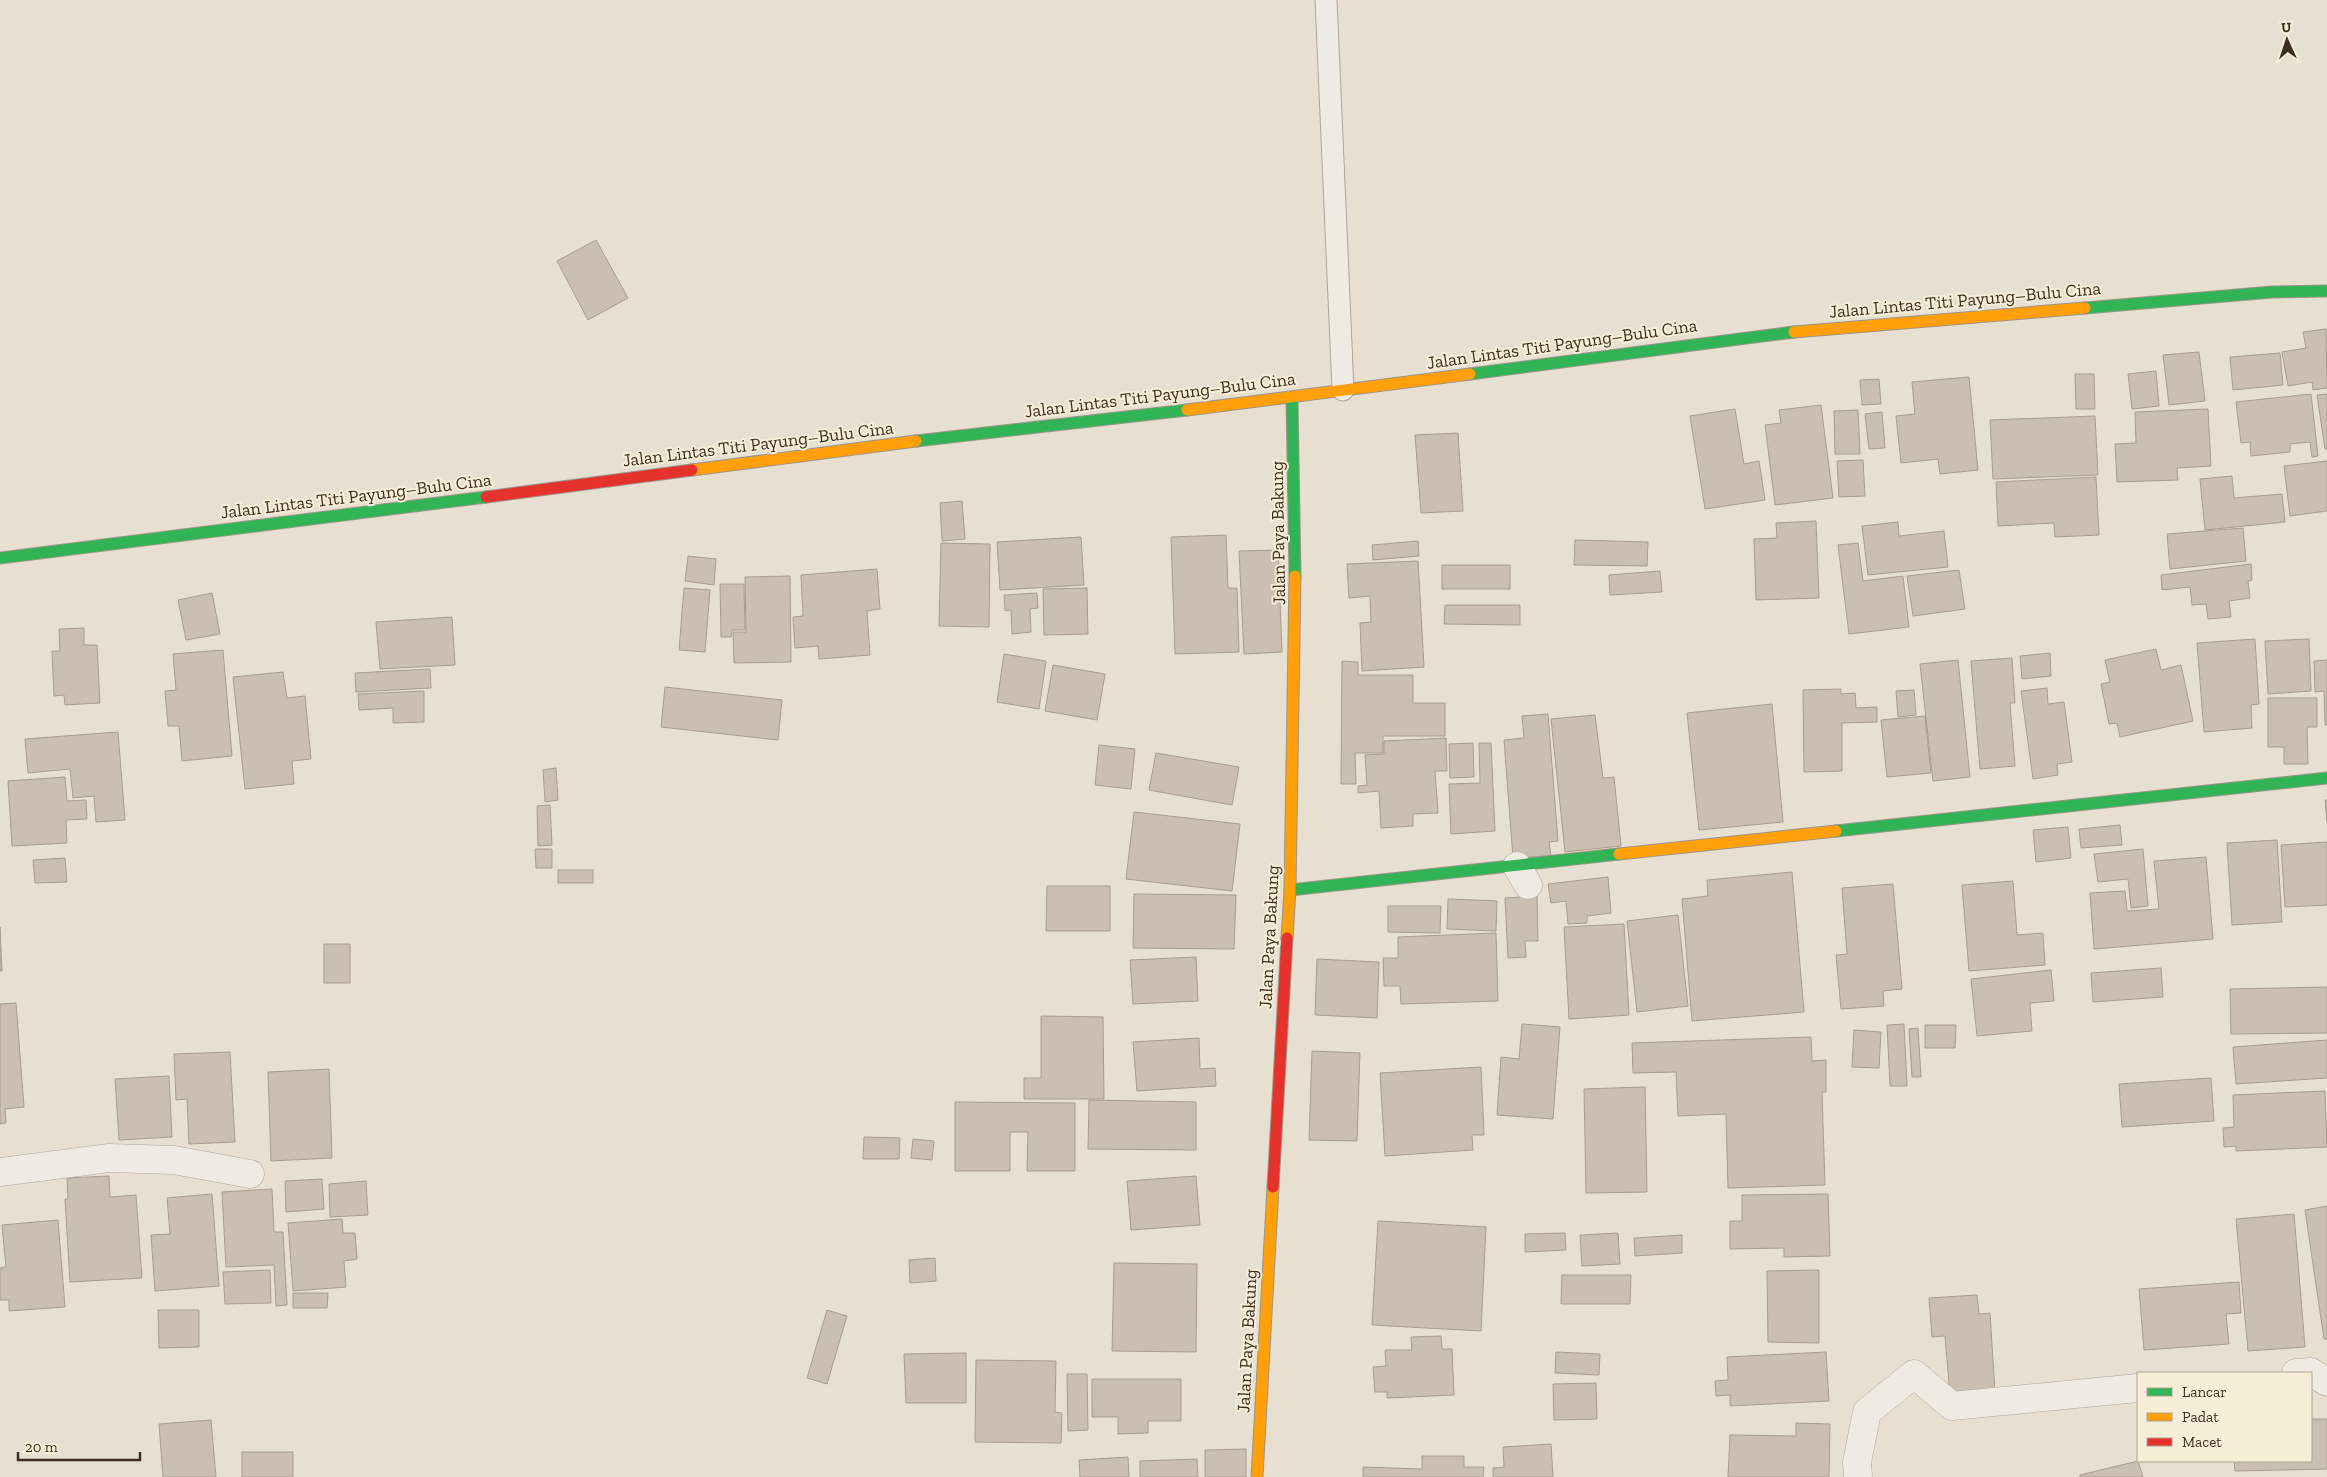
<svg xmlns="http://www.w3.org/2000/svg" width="2327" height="1477" font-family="'Zilla Slab',serif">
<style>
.building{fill:#cbbfb2;stroke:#a89c90}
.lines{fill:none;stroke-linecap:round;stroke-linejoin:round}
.lane-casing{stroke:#ada599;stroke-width:23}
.street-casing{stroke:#ada599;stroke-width:29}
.fast-casing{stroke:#9c958a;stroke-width:13}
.slow-casing{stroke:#9c958a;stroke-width:13}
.jam-casing{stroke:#9c958a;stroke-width:13}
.lane{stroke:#efebe3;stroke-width:21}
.street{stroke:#efebe3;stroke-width:28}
.fast{stroke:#30b455;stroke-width:11}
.slow{stroke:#ff9f0a;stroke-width:11}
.jam{stroke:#e5322d;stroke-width:11}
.labels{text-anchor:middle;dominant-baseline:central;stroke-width:4;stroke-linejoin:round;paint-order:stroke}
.street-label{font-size:18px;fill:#3d2e20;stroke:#f7eed8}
</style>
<rect width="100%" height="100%" fill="#e7e0d1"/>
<g class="building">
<polygon points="596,240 628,298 588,320 557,261"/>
<polygon points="2326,329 2327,388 2313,390 2312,382 2288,386 2282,352 2306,348 2303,332"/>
<polygon points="2199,352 2205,401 2169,405 2163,355"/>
<polygon points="2280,353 2283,385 2233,390 2230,357"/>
<polygon points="2156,371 2159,406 2132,409 2128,374"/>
<polygon points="2075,374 2094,374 2095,409 2076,409"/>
<polygon points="1969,377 1978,470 1940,474 1938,459 1901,463 1896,416 1915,414 1912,382"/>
<polygon points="1879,379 1881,404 1862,405 1860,380"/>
<polygon points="2311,394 2318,456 2312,457 2310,442 2290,444 2290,452 2251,456 2250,442 2241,443 2236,402"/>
<polygon points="2327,394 2327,449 2325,449 2317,395"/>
<polygon points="1821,405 1833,498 1775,505 1765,425 1781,423 1779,410"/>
<polygon points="1735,409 1744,464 1759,461 1765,500 1705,509 1690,416"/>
<polygon points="2208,409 2211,466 2177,468 2178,480 2117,482 2115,444 2136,443 2135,412"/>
<polygon points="1858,410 1860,454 1835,454 1834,411"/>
<polygon points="1882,412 1885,448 1869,449 1865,414"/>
<polygon points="2095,416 2098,475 1993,479 1990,420"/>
<polygon points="1458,433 1463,511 1421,513 1415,435"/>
<polygon points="1863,460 1865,496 1839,497 1837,461"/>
<polygon points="2327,461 2327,511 2290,516 2284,466"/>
<polygon points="2232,476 2234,498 2282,494 2285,522 2205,530 2200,479"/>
<polygon points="2096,477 2099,535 2055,537 2054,523 1998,526 1996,482"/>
<polygon points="962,501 965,539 942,541 940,503"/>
<polygon points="1816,521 1819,598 1756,600 1754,539 1777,538 1776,523"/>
<polygon points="1898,522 1899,536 1944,531 1948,567 1868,575 1862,526"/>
<polygon points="2243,528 2246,561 2170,569 2167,534"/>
<polygon points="1226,535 1228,588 1237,588 1239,652 1175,654 1171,537"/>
<polygon points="1081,537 1084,585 1000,590 997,542"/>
<polygon points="1575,540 1648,542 1647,566 1574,565"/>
<polygon points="1418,541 1419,556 1373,560 1372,545"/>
<polygon points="941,543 990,544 989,627 939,626"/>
<polygon points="1858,543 1863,581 1903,576 1909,627 1849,634 1838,545"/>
<polygon points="1278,550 1282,652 1244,654 1239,551"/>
<polygon points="688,556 716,559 714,585 685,581"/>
<polygon points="1418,561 1424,667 1362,671 1360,623 1371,622 1370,596 1349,598 1347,564"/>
<polygon points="2251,564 2252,580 2248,581 2250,598 2229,601 2231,617 2208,619 2206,604 2192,605 2190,587 2162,590 2161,575"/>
<rect x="1442" y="565" width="68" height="24"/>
<polygon points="877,569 880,609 867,611 870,655 819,659 818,646 795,648 793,617 803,616 801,575"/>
<polygon points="1959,570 1965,609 1913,616 1907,576"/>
<polygon points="1660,571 1662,592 1610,595 1609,575"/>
<polygon points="790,576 791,662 734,663 733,632 746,632 745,577"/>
<polygon points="720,584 744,584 745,630 732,630 731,637 721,637"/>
<polygon points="684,588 710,590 705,652 679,650"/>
<polygon points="1087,588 1088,634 1044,635 1043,589"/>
<polygon points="212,593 220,634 186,640 178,600"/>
<polygon points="1037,593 1038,608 1030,609 1031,632 1012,634 1011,610 1005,611 1004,595"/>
<polygon points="1445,605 1520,605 1520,625 1444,624"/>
<polygon points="452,617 455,665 380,669 376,622"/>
<polygon points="84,628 84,645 97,645 100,703 65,705 64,695 54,696 52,651 60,651 59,629"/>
<polygon points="2255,639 2259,704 2251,705 2252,728 2204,732 2197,643"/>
<polygon points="2309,639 2311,691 2268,694 2265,641"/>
<polygon points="2156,649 2161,670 2181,665 2193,721 2120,737 2117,723 2109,724 2101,684 2110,682 2105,660"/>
<polygon points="223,650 232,756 182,761 179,726 168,726 165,691 176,690 173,654"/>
<polygon points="2050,653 2051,676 2022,679 2020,656"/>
<polygon points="1004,654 1046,661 1039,709 997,702"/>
<polygon points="2012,658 2015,703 2010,703 2015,766 1980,769 1971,661"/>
<polygon points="1958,660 1970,777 1933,781 1920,664"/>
<polygon points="2327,660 2327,725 2325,725 2324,691 2315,692 2314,661"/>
<polygon points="1342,661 1358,662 1358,675 1413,675 1413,703 1445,703 1445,736 1383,736 1383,753 1355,753 1356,784 1341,784"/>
<polygon points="1053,665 1105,674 1097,720 1045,711"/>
<polygon points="430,669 431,688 356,692 355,673"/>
<polygon points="283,672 287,698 305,696 311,759 292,761 294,784 245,789 233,677"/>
<polygon points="665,687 782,700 778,740 661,727"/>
<polygon points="2047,688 2048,704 2064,702 2072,762 2057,764 2058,775 2033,779 2021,691"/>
<polygon points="1841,689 1841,694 1855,693 1856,708 1877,707 1877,722 1842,723 1842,771 1804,772 1803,690"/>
<polygon points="1914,690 1916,715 1898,717 1896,691"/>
<polygon points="424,691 424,722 393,723 393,708 359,710 358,694"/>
<polygon points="2268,698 2317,698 2317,727 2307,727 2308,764 2284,764 2284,747 2268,747"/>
<polygon points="1772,704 1783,822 1699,830 1687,713"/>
<polygon points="1548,714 1558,841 1549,842 1551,856 1513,858 1504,740 1524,738 1522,716"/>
<polygon points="1595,715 1603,778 1614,777 1621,846 1565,852 1551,719"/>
<polygon points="1925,716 1931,773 1887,777 1881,720"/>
<polygon points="118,732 125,820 96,822 94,796 73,798 70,769 28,773 25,739"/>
<polygon points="1446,738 1447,771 1435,771 1438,813 1413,814 1413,826 1381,828 1379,791 1358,793 1358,786 1367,785 1365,755 1384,754 1384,741"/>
<polygon points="1473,743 1474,777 1450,778 1449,744"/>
<polygon points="1479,743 1491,743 1495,831 1451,834 1449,784 1480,783"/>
<polygon points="1099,745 1135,749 1131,789 1095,785"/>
<polygon points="1156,753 1239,767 1232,805 1149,790"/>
<polygon points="556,768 558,800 545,802 543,770"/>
<polygon points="65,777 67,801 86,800 87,819 66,820 67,843 12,846 8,781"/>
<polygon points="2325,800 2327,800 2327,822"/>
<polygon points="550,805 552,845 538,846 537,806"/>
<polygon points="1134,812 1240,824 1232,891 1126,879"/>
<polygon points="2120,825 2122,845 2081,848 2079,829"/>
<polygon points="2068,827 2071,858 2036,862 2033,830"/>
<polygon points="2277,840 2282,922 2232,925 2227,843"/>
<polygon points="2327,842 2327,905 2285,907 2281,845"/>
<polygon points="535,849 552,849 552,868 536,868"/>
<polygon points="2143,849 2148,906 2131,908 2128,879 2098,882 2094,854"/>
<polygon points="2206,857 2213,939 2094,949 2090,893 2125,891 2127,911 2159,909 2154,861"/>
<polygon points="65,858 67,882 35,883 33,860"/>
<rect x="558" y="870" width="35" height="13"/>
<polygon points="1792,872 1804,1012 1692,1021 1682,899 1708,896 1707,880"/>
<polygon points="1608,877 1611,913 1587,916 1587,923 1568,924 1566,901 1551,903 1548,884"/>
<polygon points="2013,881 2017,935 2043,933 2045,965 1969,971 1962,885"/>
<polygon points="1893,884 1902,989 1883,991 1884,1006 1841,1009 1836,955 1847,954 1842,888"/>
<polygon points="1047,886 1110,886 1110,931 1046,931"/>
<polygon points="1134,894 1236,895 1234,949 1133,948"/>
<polygon points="1537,896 1538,941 1525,941 1526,957 1508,958 1505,898"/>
<polygon points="1448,899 1497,901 1496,931 1447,929"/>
<polygon points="1388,906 1441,906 1440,933 1388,932"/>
<polygon points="1678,915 1688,1006 1637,1012 1627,921"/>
<polygon points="1624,924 1629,1015 1569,1019 1564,927"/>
<polygon points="0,927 2,971 0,971"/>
<polygon points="1496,933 1498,1001 1401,1004 1400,986 1384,986 1383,958 1398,958 1398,937"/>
<rect x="324" y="944" width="26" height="39"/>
<polygon points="1196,957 1198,1001 1133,1004 1130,960"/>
<polygon points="1317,959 1379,962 1377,1018 1315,1015"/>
<polygon points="2161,968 2163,997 2093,1002 2091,973"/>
<polygon points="2051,970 2054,1001 2030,1003 2032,1031 1977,1036 1971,979"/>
<polygon points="2327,987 2327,1033 2231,1034 2230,989"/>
<polygon points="16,1003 24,1107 5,1109 6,1123 0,1124 0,1004"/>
<polygon points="1041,1016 1103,1017 1104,1099 1024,1099 1024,1078 1041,1078"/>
<polygon points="1522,1024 1560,1027 1553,1119 1497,1115 1501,1057 1519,1059"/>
<polygon points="1904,1024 1907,1086 1890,1086 1887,1025"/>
<polygon points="1925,1025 1956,1025 1955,1048 1925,1048"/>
<polygon points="1918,1028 1921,1077 1912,1077 1909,1029"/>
<polygon points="1854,1030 1881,1032 1879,1068 1852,1067"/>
<polygon points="1811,1037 1812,1061 1826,1060 1826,1092 1822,1092 1825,1185 1728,1188 1726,1114 1678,1116 1676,1072 1633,1073 1632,1043"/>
<polygon points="1199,1038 1200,1069 1215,1068 1216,1086 1137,1091 1133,1042"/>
<polygon points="2327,1040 2327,1078 2236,1084 2233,1047"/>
<polygon points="1312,1051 1360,1053 1357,1141 1309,1140"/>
<polygon points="230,1052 235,1142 189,1144 187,1099 176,1100 174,1054"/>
<polygon points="1481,1067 1484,1135 1472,1135 1473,1150 1385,1156 1380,1073"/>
<polygon points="329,1069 332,1158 271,1161 268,1072"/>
<polygon points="169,1076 172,1137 119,1140 115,1079"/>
<polygon points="2211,1078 2214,1121 2122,1127 2119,1084"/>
<polygon points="1642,1087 1645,1087 1647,1192 1586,1193 1584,1089"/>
<polygon points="2325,1091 2327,1147 2236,1151 2236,1146 2224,1147 2223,1128 2234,1127 2233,1095"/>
<polygon points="1089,1100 1196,1102 1196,1150 1088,1149"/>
<polygon points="955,1102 1075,1103 1075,1171 1027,1171 1028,1132 1010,1132 1010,1171 955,1171"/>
<polygon points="864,1137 900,1138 899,1159 863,1159"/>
<polygon points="913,1139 934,1141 932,1160 911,1158"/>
<polygon points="109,1176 110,1197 136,1195 142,1278 70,1282 65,1199 68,1199 67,1178"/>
<polygon points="1196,1176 1200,1225 1131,1230 1127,1181"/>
<polygon points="322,1179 324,1209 286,1212 285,1181"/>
<polygon points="366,1181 368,1215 330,1217 329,1184"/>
<polygon points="272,1189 274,1232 283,1232 287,1305 276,1306 274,1265 226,1267 222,1192"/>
<polygon points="212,1194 219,1286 155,1291 151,1235 170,1234 167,1198"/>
<polygon points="1828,1194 1830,1256 1784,1257 1784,1248 1730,1249 1730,1221 1742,1221 1742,1195"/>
<polygon points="2327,1206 2327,1339 2324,1339 2305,1210"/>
<polygon points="2294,1214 2305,1347 2248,1351 2236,1219"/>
<polygon points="342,1219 343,1233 355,1233 357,1259 344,1261 346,1287 293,1291 288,1223"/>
<polygon points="58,1220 65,1307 9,1311 9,1300 0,1300 0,1268 6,1267 2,1225"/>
<polygon points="1378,1221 1486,1227 1481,1331 1372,1325"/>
<polygon points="1565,1233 1566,1250 1525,1252 1525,1234"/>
<polygon points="1618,1233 1620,1264 1582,1266 1580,1235"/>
<polygon points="1682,1235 1682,1253 1635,1256 1634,1238"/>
<polygon points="935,1258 936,1281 910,1283 909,1260"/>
<polygon points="1114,1263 1197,1264 1196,1352 1112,1351"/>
<polygon points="270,1270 271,1303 225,1304 223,1272"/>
<polygon points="1819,1270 1819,1343 1768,1342 1767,1271"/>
<polygon points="1562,1275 1631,1275 1630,1304 1561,1304"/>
<polygon points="2239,1282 2241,1313 2226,1314 2229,1344 2144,1350 2139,1289"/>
<polygon points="293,1293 328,1293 327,1308 293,1308"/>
<polygon points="1977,1295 1979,1314 1990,1313 1995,1392 1950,1395 1945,1336 1932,1337 1929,1298"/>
<polygon points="158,1310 199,1310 199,1347 159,1348"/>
<polygon points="827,1310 847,1316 827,1384 807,1378"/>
<polygon points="1441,1336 1442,1349 1452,1349 1454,1395 1387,1398 1387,1392 1375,1392 1373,1367 1386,1366 1385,1350 1412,1350 1411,1337"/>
<polygon points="1556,1352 1600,1354 1599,1375 1555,1373"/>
<polygon points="1826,1352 1829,1401 1730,1406 1730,1395 1716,1396 1715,1381 1728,1380 1727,1357"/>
<polygon points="966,1353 966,1403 906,1403 904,1354"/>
<polygon points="976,1360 1056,1361 1055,1412 1062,1413 1061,1443 975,1442"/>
<polygon points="1067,1374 1087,1374 1088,1430 1068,1431"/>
<polygon points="1092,1379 1181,1379 1181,1421 1148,1421 1148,1433 1118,1434 1118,1417 1092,1417"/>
<polygon points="1596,1383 1597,1419 1554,1420 1553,1384"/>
<polygon points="2311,1419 2327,1419 2327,1469 2235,1471 2234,1461 2311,1461"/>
<polygon points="211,1420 216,1477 163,1477 159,1424"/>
<polygon points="1796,1423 1830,1424 1829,1477 1728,1477 1730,1435 1796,1436"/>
<polygon points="1551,1444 1553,1477 1493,1477 1493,1468 1504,1467 1503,1447"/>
<polygon points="1246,1449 1246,1477 1205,1477 1205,1450"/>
<rect x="242" y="1452" width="51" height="25"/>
<polygon points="1422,1456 1464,1456 1464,1467 1484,1467 1483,1477 1363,1477 1363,1467 1422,1469"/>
<polygon points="1128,1457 1129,1477 1080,1477 1079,1460"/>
<polygon points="1197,1459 1198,1477 1140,1477 1140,1461"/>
<polygon points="2138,1461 2143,1477 2080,1477 2080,1475"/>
</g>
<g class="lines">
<g class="lane-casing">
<polyline id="lane" points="1326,0 1343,390"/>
</g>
<g class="street-casing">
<g id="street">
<polyline points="1517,866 1528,885"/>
<polyline points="0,1172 109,1158 174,1160 250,1174"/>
<polyline points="2296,1373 2311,1372 2327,1382"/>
<polyline points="1858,1477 1857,1462 1867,1412 1914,1374 1952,1406 2138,1388"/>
</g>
</g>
<g class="fast-casing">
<g id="fast">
<polyline points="2085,308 2272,292 2327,291"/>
<polyline points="1470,374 1794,332"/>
<polyline points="1292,398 1295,576"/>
<polyline points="916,441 1187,410"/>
<polyline points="0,558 486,497"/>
<polyline points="1836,831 2327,778"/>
<polyline points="1290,890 1619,854"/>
</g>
</g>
<g class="slow-casing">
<g id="slow">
<polyline points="1794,332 2085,308"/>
<polyline points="1187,410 1470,374"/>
<polyline points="692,470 916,441"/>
<polyline points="1619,854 1836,831"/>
<polyline points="1287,938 1290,890 1295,576"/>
<polyline points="1257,1477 1273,1187"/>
</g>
</g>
<g class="jam-casing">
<g id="jam">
<polyline points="486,497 692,470"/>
<polyline points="1273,1187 1287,938"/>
</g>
</g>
<use href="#lane" class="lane"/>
<use href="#street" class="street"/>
<use href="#fast" class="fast"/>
<use href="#slow" class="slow"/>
<use href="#jam" class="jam"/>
</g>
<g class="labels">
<g class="street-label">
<text transform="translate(1965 300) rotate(-5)">Jalan Lintas Titi Payung–Bulu Cina</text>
<text transform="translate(1562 344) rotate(-8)">Jalan Lintas Titi Payung–Bulu Cina</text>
<text transform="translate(1160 395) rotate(-7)">Jalan Lintas Titi Payung–Bulu Cina</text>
<text transform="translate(758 444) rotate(-7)">Jalan Lintas Titi Payung–Bulu Cina</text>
<text transform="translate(356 496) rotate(-7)">Jalan Lintas Titi Payung–Bulu Cina</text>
<text transform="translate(1278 533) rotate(-91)">Jalan Paya Bakung</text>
<text transform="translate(1269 937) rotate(-87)">Jalan Paya Bakung</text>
<text transform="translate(1247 1341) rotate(-87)">Jalan Paya Bakung</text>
</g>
</g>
<rect x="2137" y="1372" width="175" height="90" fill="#f7eed8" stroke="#ada18e"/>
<rect x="2147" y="1388" width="25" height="8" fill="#30b455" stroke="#ada18e"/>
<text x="2182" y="1397" font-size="15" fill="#3d2e20">Lancar</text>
<rect x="2147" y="1413" width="25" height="8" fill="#ff9f0a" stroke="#ada18e"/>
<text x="2182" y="1422" font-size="15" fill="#3d2e20">Padat</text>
<rect x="2147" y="1438" width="25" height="8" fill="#e5322d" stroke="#ada18e"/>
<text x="2182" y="1447" font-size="15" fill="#3d2e20">Macet</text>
<g transform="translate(2287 40) rotate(357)" stroke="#f7eed8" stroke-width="4" paint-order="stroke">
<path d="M0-4L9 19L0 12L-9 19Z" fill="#3d2e20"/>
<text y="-8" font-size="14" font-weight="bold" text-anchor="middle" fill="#3d2e20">U</text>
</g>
<path d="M18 1452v8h122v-8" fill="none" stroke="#3d2e20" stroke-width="2.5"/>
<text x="25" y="1452" font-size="15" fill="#3d2e20" stroke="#f7eed8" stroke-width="4" paint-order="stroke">20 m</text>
</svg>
